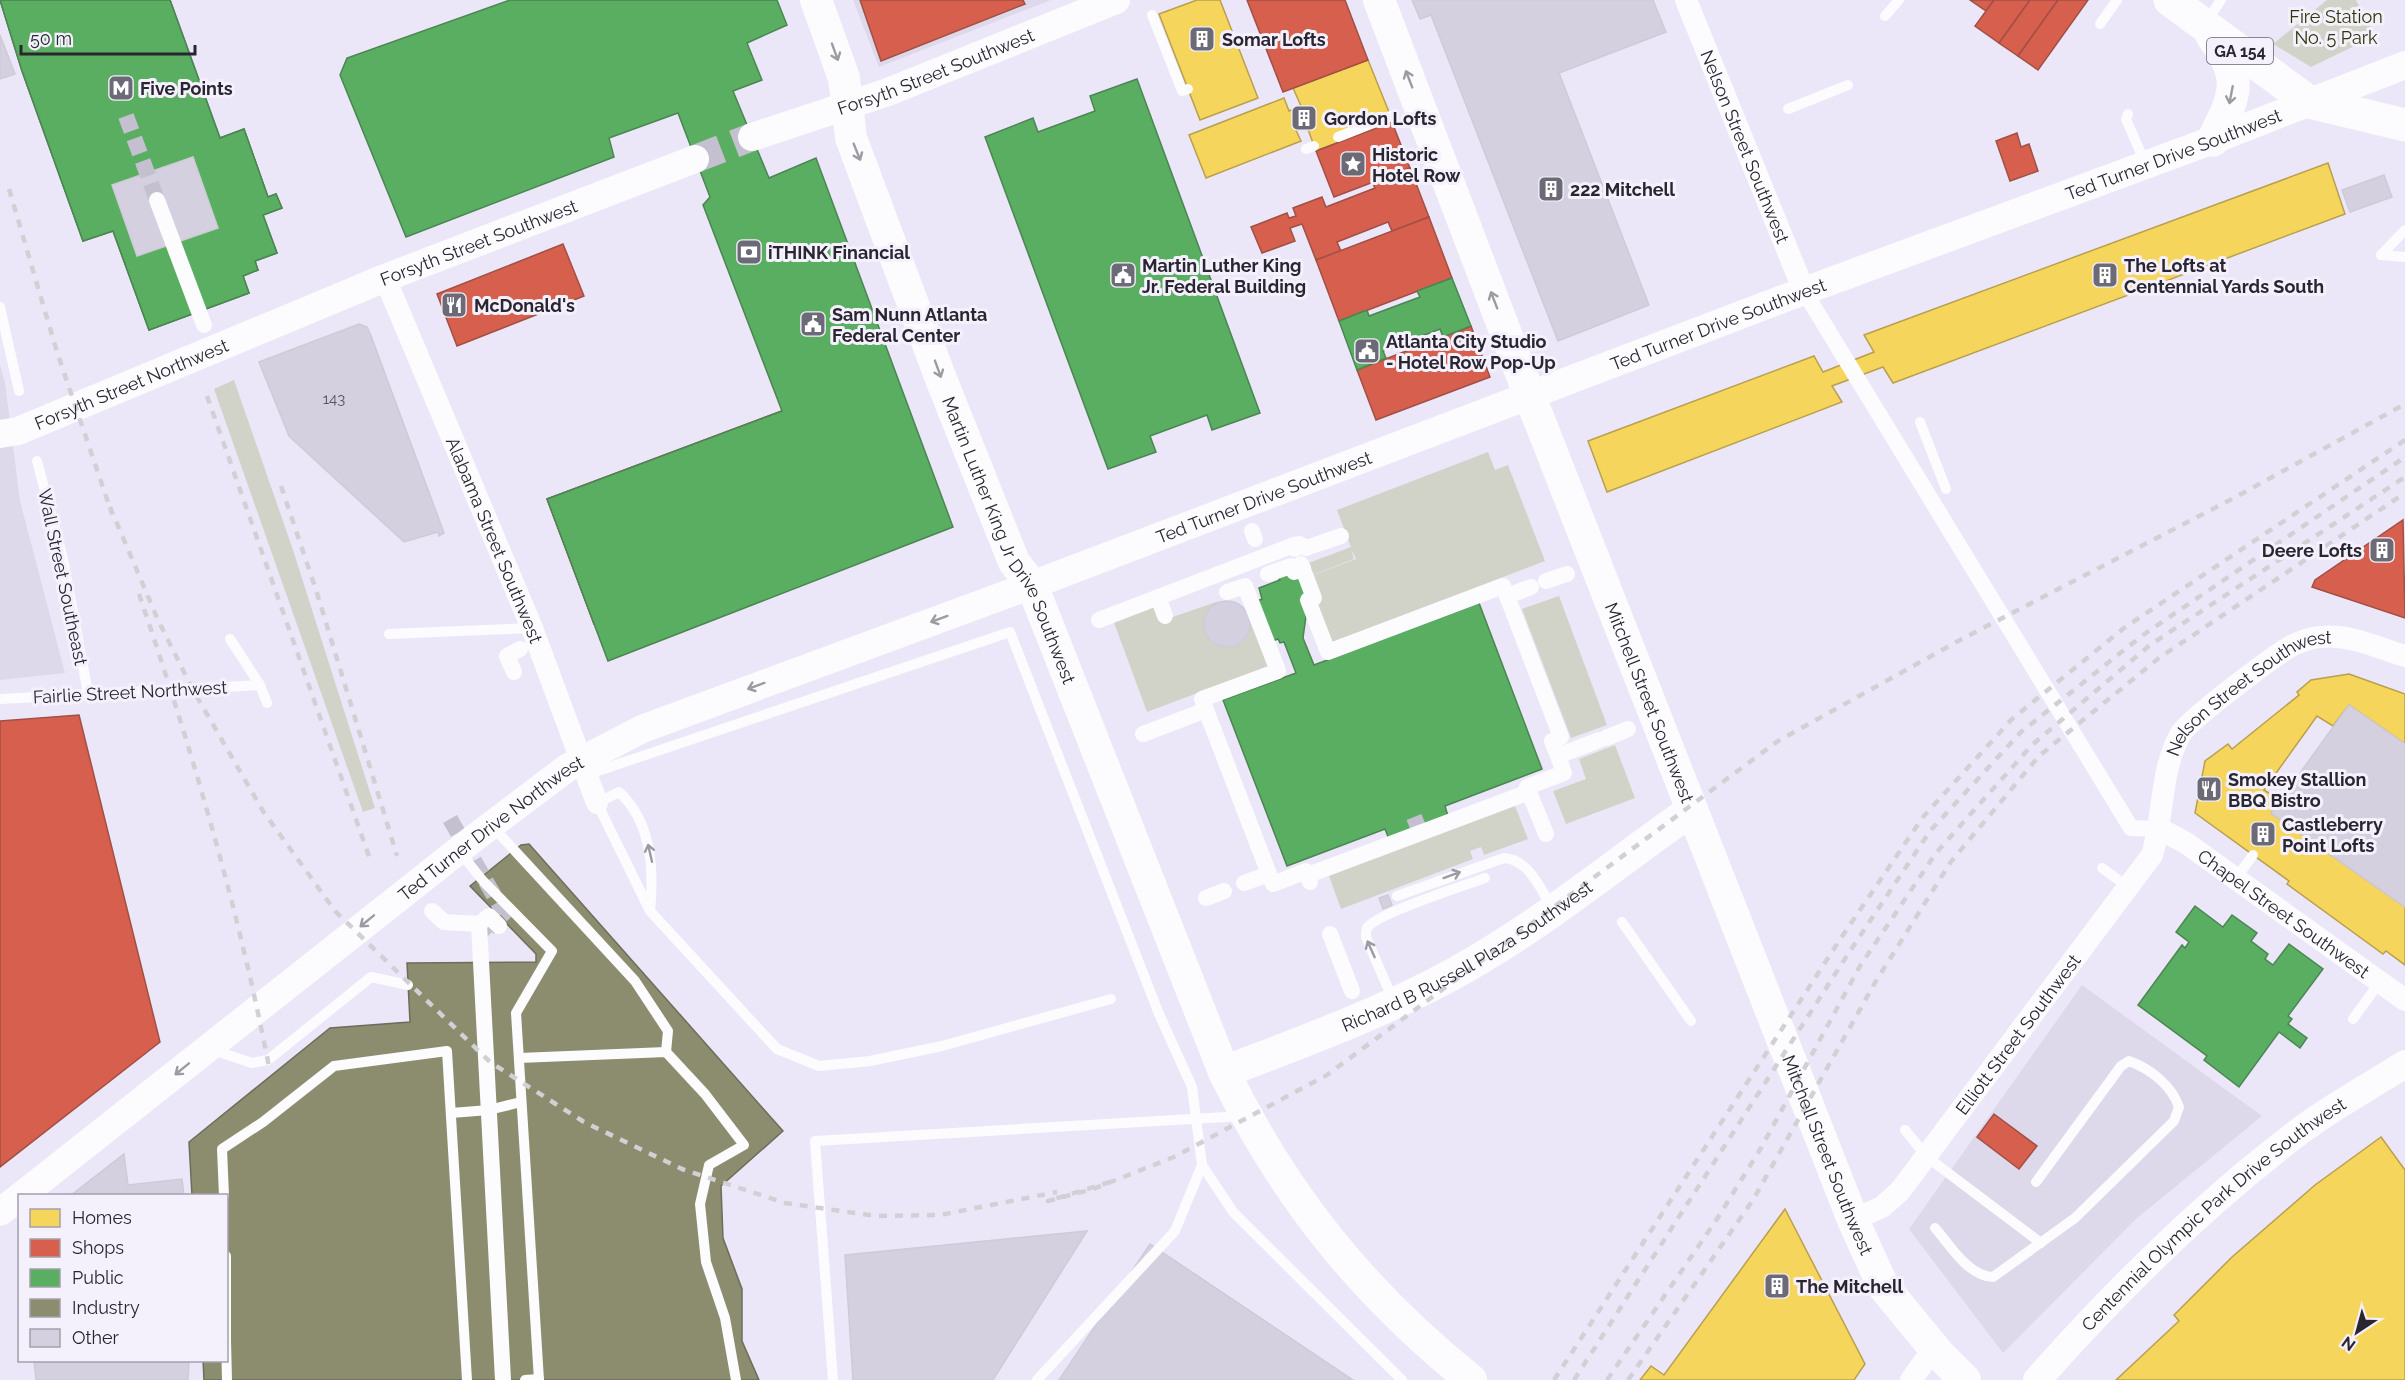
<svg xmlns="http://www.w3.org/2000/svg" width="2405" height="1380" font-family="Raleway,sans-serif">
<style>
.commercial{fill:#ddd8ea}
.green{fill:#d1d3c8}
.homes{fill:#f6d55c;stroke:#b8a04f;stroke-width:1.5}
.shops{fill:#d6604d;stroke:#a24f45;stroke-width:1.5}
.public{fill:#5aae61;stroke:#4b8553;stroke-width:1.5;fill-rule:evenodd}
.industry{fill:#8c8c6e;stroke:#6e6d5c;stroke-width:1.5}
.building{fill:#d5d0df;stroke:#cecbd8;stroke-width:1.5}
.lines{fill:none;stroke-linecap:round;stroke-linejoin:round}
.pedestrian-tunnel{stroke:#c5c0d0;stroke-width:16;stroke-dasharray:16 8;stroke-linecap:butt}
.tertiary-tunnel{stroke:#c5c0d0;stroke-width:28;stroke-dasharray:28 14;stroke-linecap:butt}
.service{stroke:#fcfbfe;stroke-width:10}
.pedestrian{stroke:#fcfbfe;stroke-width:16}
.minor{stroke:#fcfbfe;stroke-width:22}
.tertiary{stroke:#fcfbfe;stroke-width:28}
.secondary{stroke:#fcfbfe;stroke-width:32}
.primary{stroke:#fcfbfe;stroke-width:33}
.rail{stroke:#d1d0d4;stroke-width:4.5;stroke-dasharray:8 8;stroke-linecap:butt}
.oneway{stroke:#9d9ba2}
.labels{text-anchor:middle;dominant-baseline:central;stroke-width:6;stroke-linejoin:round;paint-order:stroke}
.number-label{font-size:15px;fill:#57535f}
.shield{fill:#f4f1fc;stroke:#66636e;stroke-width:1.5}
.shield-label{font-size:16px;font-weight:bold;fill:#292631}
.park-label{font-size:18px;fill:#2e3508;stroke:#f4f1fc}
.poi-label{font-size:18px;font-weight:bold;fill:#292631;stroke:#f4f1fc;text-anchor:start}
.street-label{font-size:18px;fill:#292631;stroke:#f4f1fc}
</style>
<rect width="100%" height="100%" fill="#ece7f8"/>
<g class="commercial">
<polygon points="853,0 1051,0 879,67"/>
<polygon points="0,365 5,383 20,501 65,673 0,680"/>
<polygon points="2082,985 2262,1116 2136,1219 2003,1353 1909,1229"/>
</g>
<g class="green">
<polygon points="2327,0 2356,0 2375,36 2311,67 2273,44"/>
<polygon points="234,380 293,550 375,808 363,812 214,389"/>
<polygon points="1488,452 1495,470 1508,465 1545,561 1330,643 1315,603 1311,576 1356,559 1351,549 1354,559 1310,576 1306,564 1351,547 1337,510"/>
<polygon points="1559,596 1607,725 1571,738 1522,609"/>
<path d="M1219 601C1211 614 1195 617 1210 640 1225 650 1238 648 1248 634L1249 617 1269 666 1147 712 1113 620 1157 603 1164 620Z"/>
<polygon points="1615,745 1635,798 1566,824 1553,791 1586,779 1579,759"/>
<polygon points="1515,806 1528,839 1484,855 1481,847 1470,851 1473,859 1341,909 1329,876"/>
</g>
<g class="homes">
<polygon points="1197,0 1220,0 1258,98 1200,120 1159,14"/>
<polygon points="1368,60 1389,112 1340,142 1316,151 1306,124 1295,128 1301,141 1206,178 1189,135 1284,98 1289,111 1301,106 1293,88"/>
<polygon points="2328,163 2345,214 1893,383 1883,367 1832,386 1842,402 1607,492 1588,441 1814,356 1823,372 1874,352 1864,335"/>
<polygon points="2349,674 2405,694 2405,744 2349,705 2333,726 2317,716 2264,790 2280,800 2271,813 2405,907 2405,965 2386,951 2383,954 2287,884 2289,881 2195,813 2205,761 2228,744 2232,749 2299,695 2297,692 2311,680"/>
<polygon points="2381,1137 2405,1170 2405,1380 2116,1380 2179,1321 2174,1315 2232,1257 2315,1185"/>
<polygon points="1785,1209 1865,1364 1854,1380 1640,1380 1651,1366 1664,1375"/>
</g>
<g class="shops">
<polygon points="860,0 1023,0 1025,4 881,61"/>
<polygon points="1247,0 1345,0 1368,60 1283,92"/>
<polygon points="1970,0 1994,0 1986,11"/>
<polygon points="1994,0 2030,0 1999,43 1975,26"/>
<polygon points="2030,0 2058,0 2018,56 1999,43"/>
<polygon points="2058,0 2088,0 2038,70 2018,56"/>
<polygon points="1392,122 1410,168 1334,197 1316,151"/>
<polygon points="2017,133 2021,147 2029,144 2038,171 2010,181 1996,141"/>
<polygon points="1410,168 1429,217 1392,231 1388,222 1337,242 1341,251 1316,260 1302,224 1290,228 1295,241 1262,253 1251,227 1287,213 1289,218 1296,216 1293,208 1322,197 1326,207 1375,188 1372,182"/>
<polygon points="1429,217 1452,278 1339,321 1316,260"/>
<polygon points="563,244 584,296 457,346 437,294"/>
<polygon points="1471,326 1490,377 1376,420 1357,370"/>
<polygon points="875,376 922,502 594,624 547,499"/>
<polygon points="2403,520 2405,618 2312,587 2315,580"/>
<polygon points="79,715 160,1042 0,1167 0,721"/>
<polygon points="1994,1114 2037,1146 2019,1169 1977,1137"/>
</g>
<g class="public">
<path d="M0 0H170L220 138 244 129 268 197 276 194 282 208 263 215 277 253 255 261 258 270 243 276 249 293 149 330 113 231 83 241 22 71ZM193 157 218 228 137 256 112 185Z"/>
<polygon points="0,0 170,0 220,138 244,129 268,197 276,194 282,208 263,215 277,253 255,261 258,270 243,276 249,293 149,330 113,231 83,241 22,71"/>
<polygon points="510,0 777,0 787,25 747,43 762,80 733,91 769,178 816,158 953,527 608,661 547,499 782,411 703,205 710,197 678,113 609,138 614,157 406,237 340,75 347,58"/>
<polygon points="1137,79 1260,413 1212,430 1207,415 1150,436 1156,452 1108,469 985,137 1033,118 1038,132 1095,111 1090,96"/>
<polygon points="1452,278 1471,326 1443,337 1440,329 1383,351 1386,358 1357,370 1339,321 1367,310 1369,316 1420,297 1417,291"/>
<polygon points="1284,570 1300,573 1309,594 1303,638 1314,665 1479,603 1542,769 1445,806 1448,816 1389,839 1385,829 1287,866 1223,700 1296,673 1284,642 1280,643 1278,639 1272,641 1257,601 1262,599 1259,588 1280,580 1277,577"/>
<polygon points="2195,906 2223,927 2232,915 2257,933 2251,941 2268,954 2265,959 2273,965 2289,944 2323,969 2288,1016 2292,1019 2288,1024 2307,1038 2300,1048 2279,1032 2239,1087 2204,1060 2207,1056 2138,1005 2182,945 2185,948 2189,942 2176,932"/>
</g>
<polygon class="industry" points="529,844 783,1131 721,1186 723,1238 742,1289 742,1341 759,1380 204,1380 203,1360 226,1360 226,1196 192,1196 189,1142 330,1028 410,1022 407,963 536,962 536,954 470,886 521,845"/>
<g class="building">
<polygon points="1412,0 1653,0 1666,32 1559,73 1649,305 1558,341 1431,15 1420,19"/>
<polygon points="0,35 15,74 0,79"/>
<polygon points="193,157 218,228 137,256 112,185"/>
<polygon points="2384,175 2392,197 2350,212 2342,190"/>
<polygon points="359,324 367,327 370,333 444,533 439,536 438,532 404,542 289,436 259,362"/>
<circle cx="1227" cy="624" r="23"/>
<polygon points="2349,705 2405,744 2405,907 2271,813"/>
<polygon points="1388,895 1392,905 1383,909 1379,898"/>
<polygon points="124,1154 128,1185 182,1179 184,1196 70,1196"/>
<polygon points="1087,1231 993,1380 853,1380 845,1255"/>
<polygon points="1150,1244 1353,1380 1059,1380"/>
<polygon points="34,1360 189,1360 188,1380 36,1380"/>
</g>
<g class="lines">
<g class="pedestrian-tunnel">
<polyline points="126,116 157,200"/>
<polyline points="1414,817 1418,827"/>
<polyline points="450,819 504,913 488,928 493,933"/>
</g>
<polyline class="tertiary-tunnel" points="695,159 752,137"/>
<g class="service">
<polyline points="1152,15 1182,91 1188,89"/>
<polyline points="1885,16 1899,0"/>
<polyline points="2206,22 2221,0"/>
<polyline points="2100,24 2117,0"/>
<polyline points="1788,109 1848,85"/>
<polyline points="2128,114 2126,119 2146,165"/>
<polyline points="1338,137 1393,115"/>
<polyline points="1306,149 1314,146"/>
<polyline points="2381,255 2405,230"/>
<polyline points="2381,255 2405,257"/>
<polyline points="0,307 19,391"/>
<polyline points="1920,422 1946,489"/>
<polyline points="37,461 63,559 88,693"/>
<polyline points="389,634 532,628"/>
<polyline points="230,639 260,685 267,703"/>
<polyline points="0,699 260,685"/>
<polyline points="586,775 1010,632 1159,1014 1192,1087 1202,1165 1233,1212 1402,1380"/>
<polyline points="493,827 635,981 668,1031 666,1052"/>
<polyline points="459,851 483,881 552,951 516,1013 539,1380"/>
<polyline points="2102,868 2128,887"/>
<polyline points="2236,878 2253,855"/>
<path d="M1397 896 1504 858C1530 860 1540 889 1553 909"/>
<path d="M650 911C654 870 652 822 619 792L597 803 650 911 777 1049 819 1066 870 1061 942 1046 1111 999"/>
<polyline points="1622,922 1691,1021"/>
<path d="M1393 1000 1366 937C1366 934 1366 930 1367 928 1375 914 1466 885 1485 878"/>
<polyline points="2353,1019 2380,982"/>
<polyline points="210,1049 252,1063 268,1060 371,977 408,985"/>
<polyline points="519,1058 666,1052 705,1094 744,1145 709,1165 700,1204 706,1262 725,1318 736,1380"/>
<polyline points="451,1113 489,1110 521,1102"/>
<polyline points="1905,1130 1927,1157 2041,1243"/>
<polyline points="224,1196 222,1149 263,1122 334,1066 447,1051 467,1380"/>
<path d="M1935 1228C1950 1245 1968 1276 1993 1277L2075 1218 2174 1121 2179 1107C2172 1086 2151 1069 2129 1061L2121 1066 2036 1182"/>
<polyline points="226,1256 226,1340"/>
<polyline points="226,1340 227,1380"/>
<polyline points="525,1380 539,1379"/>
<polyline points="833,1380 815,1141 1243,1116"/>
<polyline points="1037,1380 1175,1231 1202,1165"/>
</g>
<g class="pedestrian">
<polyline points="157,200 204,325"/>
<polyline points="1804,291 2131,828 2160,829"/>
<polyline points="1252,531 1255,539"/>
<polyline points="1294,545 1299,544 1306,548 1341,536"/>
<polyline points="1301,564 1314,598 1308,600 1328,652 1503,586 1507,596"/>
<polyline points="1268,574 1291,566 1294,572 1303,568"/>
<polyline points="1546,581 1567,574"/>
<polyline points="1531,587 1507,596 1561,737 1552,741 1558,756"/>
<polyline points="1158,597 1165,616"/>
<polyline points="1099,620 1294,545 1295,549"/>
<polyline points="514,672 507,656 520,649"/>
<polyline points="1206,710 1269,874 1244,883"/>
<polyline points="1143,734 1206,710 1202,699 1278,671 1245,586 1227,592"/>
<polyline points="1606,738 1628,729"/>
<polyline points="1529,792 1527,787 1564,773 1558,756 1599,740"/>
<polyline points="1269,874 1273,884 1306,871 1310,882"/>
<polyline points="1308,875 1529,792 1546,834"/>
<polyline points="1206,898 1224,891"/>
<polyline points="432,911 444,922 479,924 489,916 499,926"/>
<polyline points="479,924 503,1380"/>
<polyline points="1330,934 1352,991"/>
</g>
<g class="minor">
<path id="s1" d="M1686 0 1804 291"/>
<path id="s2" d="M385 278 532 628 597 803"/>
<path id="s3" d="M2160 829 2186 843 2405 1000"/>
<path id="s4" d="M1853 1220 1882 1207 1900 1191 2152 855C2164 816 2160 771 2180 735 2188 720 2277 653 2295 644 2302 641 2313 637 2321 637 2350 634 2378 648 2405 656"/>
<polyline points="1911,1380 1934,1348"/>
</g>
<g class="tertiary">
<path id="s5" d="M752 137 888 92 1116 0"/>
<path id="s6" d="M0 434 18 431 385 278 695 159"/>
<path id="s7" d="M21 1196 473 839 567 768 642 729 1032 585 1788 297 2213 140 2405 65"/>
<polyline points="0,1212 20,1197"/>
<path id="s8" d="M2037 1380C2114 1293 2195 1212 2287 1141 2323 1112 2366 1089 2405 1064"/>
</g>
<g class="secondary">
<path id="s9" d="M816 0 844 78 851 138 941 379 1014 562 1032 585 1224 1072C1285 1197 1363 1293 1471 1380"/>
<path id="s10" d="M1379 0 1529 394 1853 1220 1883 1286 1939 1354 1965 1380"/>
<path id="s11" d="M1224 1072C1302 1042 1382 1013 1455 973 1539 927 1614 864 1692 810"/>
</g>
<g class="primary">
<polyline points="2170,0 2309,102 2405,125"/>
<path d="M2212 36C2245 79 2235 96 2213 140"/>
</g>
<g class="rail">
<polyline points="9,189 57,352 112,514"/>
<polyline points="207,396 371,862"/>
<polyline points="281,486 317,593 397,856"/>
<polyline points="110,507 158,620 193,690 263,811 335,911 490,1062 584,1122 682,1169 785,1203 876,1216 940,1215 1057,1192"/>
<path d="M139 594C192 750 239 910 270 1072"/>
<polyline points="1110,1182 1048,1201 1093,1189 1174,1157 1327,1075 1778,741 1960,640 2232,499 2405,404"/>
<polyline points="1554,1380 1841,938 1923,817 2012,719 2124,628 2405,440"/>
<polyline points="1574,1380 1850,951 1930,831 2021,732 2143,635 2405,457"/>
<polyline points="1607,1380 1717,1219 1761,1148 1860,966 1936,853 2032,745 2150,645 2405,477"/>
<polyline points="1628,1380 1753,1200 1876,981 1950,863 2039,756 2159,658 2405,493"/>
</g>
</g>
<defs><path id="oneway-shaft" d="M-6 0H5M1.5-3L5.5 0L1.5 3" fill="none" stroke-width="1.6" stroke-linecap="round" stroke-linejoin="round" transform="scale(1.5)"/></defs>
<g class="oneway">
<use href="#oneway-shaft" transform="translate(835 52) rotate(70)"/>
<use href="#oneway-shaft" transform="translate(1409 79) rotate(-111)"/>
<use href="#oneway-shaft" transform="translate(2231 95) rotate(101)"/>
<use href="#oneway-shaft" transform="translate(857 152) rotate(68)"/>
<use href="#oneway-shaft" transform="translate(1494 300) rotate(-111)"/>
<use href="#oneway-shaft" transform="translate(938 369) rotate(70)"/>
<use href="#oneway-shaft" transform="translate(939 619) rotate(160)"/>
<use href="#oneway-shaft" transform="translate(756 686) rotate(160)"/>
<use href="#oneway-shaft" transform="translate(650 853) rotate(-103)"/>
<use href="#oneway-shaft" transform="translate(1452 875) rotate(-20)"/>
<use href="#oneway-shaft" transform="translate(367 921) rotate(141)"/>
<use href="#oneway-shaft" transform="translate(1371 949) rotate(-114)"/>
<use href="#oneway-shaft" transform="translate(182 1069) rotate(141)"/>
</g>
<defs>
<g id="building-square" transform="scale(1.35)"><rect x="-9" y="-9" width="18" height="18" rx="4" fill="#6d6a77" stroke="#f4f1fc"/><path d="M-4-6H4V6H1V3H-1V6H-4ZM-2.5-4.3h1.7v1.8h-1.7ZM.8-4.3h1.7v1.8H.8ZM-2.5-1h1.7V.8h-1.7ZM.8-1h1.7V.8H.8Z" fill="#fff"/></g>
<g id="metro-square" transform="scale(1.35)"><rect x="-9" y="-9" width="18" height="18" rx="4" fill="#6d6a77" stroke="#f4f1fc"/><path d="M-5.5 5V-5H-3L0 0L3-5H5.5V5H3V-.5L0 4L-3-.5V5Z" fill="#fff"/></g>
<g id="sight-square" transform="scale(1.35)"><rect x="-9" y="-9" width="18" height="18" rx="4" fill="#6d6a77" stroke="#f4f1fc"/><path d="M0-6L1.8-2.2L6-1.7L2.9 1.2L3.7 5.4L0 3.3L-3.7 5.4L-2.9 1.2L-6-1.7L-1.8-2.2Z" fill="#fff"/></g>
<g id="bank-square" transform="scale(1.35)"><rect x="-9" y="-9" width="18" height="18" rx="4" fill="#6d6a77" stroke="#f4f1fc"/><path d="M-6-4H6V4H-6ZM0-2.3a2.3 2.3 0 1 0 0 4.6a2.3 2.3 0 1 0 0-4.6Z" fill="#fff"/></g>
<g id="civic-square" transform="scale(1.35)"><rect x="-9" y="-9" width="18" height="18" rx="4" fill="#6d6a77" stroke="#f4f1fc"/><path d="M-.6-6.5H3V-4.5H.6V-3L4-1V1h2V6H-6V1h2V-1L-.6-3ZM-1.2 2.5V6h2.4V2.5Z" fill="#fff"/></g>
<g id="restaurant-square" transform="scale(1.35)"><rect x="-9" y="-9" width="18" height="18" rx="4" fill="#6d6a77" stroke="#f4f1fc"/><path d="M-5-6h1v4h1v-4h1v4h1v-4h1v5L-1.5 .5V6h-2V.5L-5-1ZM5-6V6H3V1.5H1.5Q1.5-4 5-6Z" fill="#fff"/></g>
</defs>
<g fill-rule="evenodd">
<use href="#building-square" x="1202" y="39"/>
<use href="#metro-square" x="121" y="88"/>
<use href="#building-square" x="1304" y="118"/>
<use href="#sight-square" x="1353" y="164"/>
<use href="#building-square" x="1551" y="189"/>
<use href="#bank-square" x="749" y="252"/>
<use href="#civic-square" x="1123" y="275"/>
<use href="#building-square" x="2105" y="275"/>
<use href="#restaurant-square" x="454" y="305"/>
<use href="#civic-square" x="813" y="324"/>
<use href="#civic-square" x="1367" y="351"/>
<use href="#building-square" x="2382" y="550"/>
<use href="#restaurant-square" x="2209" y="789"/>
<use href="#building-square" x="2263" y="834"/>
<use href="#building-square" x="1777" y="1286"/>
</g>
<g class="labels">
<g class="number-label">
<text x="334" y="399">143</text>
</g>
<rect class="shield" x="2207" y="38" width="66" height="26" rx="4.5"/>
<g class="shield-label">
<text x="2240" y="51">GA 154</text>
</g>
<g class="park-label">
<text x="2336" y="16">Fire Station<tspan x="2336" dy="21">No. 5 Park</tspan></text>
</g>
<g class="poi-label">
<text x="1222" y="39">Somar Lofts</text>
<text x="140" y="88">Five Points</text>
<text x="1324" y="118">Gordon Lofts</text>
<text x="1372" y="154">Historic<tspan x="1372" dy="21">Hotel Row</tspan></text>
<text x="1570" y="189">222 Mitchell</text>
<text x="768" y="252">iTHINK Financial</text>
<text x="1142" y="265">Martin Luther King<tspan x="1142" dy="21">Jr. Federal Building</tspan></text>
<text x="2124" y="265">The Lofts at<tspan x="2124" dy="21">Centennial Yards South</tspan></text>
<text x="474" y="305">McDonald's</text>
<text x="832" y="314">Sam Nunn Atlanta<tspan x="832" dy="21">Federal Center</tspan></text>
<text x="1386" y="341">Atlanta City Studio<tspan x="1386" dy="21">- Hotel Row Pop-Up</tspan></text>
<text x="2362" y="550" text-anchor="end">Deere Lofts</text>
<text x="2228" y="779">Smokey Stallion<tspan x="2228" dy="21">BBQ Bistro</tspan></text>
<text x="2282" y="824">Castleberry<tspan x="2282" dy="21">Point Lofts</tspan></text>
<text x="1796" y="1286">The Mitchell</text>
</g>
<g class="street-label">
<text stroke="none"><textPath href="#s5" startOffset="195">Forsyth Street Southwest</textPath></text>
<text stroke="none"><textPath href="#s1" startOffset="158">Nelson Street Southwest</textPath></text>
<text stroke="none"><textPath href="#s7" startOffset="2414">Ted Turner Drive Southwest</textPath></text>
<text stroke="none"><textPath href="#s6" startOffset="516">Forsyth Street Southwest</textPath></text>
<text stroke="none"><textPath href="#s7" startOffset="1928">Ted Turner Drive Southwest</textPath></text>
<text stroke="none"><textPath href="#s6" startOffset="141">Forsyth Street Northwest</textPath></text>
<text stroke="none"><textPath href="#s7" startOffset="1442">Ted Turner Drive Southwest</textPath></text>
<text stroke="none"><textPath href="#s2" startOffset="284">Alabama Street Southwest</textPath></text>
<text stroke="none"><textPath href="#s9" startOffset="576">Martin Luther King Jr Drive Southwest</textPath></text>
<text transform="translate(63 577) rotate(78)">Wall Street Southeast</text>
<text transform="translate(130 692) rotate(-3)">Fairlie Street Northwest</text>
<text stroke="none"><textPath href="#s4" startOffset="681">Nelson Street Southwest</textPath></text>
<text stroke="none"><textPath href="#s10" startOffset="753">Mitchell Street Southwest</textPath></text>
<text stroke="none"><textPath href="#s7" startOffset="597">Ted Turner Drive Northwest</textPath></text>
<text stroke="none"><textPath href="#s3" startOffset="150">Chapel Street Southwest</textPath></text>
<text stroke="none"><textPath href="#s11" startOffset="270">Richard B Russell Plaza Southwest</textPath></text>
<text stroke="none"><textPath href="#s4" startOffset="252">Elliott Street Southwest</textPath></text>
<text stroke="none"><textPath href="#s10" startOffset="1239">Mitchell Street Southwest</textPath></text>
<text stroke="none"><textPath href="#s8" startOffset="243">Centennial Olympic Park Drive Southwest</textPath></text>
</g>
</g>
<rect x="18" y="1194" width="210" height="168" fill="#f4f1fc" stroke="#a3a0ab" stroke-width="1.5"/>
<rect x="30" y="1209" width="30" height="18" fill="#f6d55c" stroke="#a3a0ab" stroke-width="1.5"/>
<text x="72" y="1224" font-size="18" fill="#292631">Homes</text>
<rect x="30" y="1239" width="30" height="18" fill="#d6604d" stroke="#a3a0ab" stroke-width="1.5"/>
<text x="72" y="1254" font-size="18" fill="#292631">Shops</text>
<rect x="30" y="1269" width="30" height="18" fill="#5aae61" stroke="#a3a0ab" stroke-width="1.5"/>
<text x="72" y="1284" font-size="18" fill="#292631">Public</text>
<rect x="30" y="1299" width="30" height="18" fill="#8c8c6e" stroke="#a3a0ab" stroke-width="1.5"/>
<text x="72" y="1314" font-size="18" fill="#292631">Industry</text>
<rect x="30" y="1329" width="30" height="18" fill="#d5d0df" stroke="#a3a0ab" stroke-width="1.5"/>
<text x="72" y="1344" font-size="18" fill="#292631">Other</text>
<g transform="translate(2357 1332) rotate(216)" stroke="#f4f1fc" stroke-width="4.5" paint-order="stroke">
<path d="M0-4.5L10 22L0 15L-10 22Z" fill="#292631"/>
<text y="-9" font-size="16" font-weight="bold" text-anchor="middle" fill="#292631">N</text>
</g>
<path d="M21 45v9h174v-9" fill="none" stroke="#292631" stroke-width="3"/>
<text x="30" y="45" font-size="18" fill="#292631" stroke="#f4f1fc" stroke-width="4.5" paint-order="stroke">50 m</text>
</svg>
